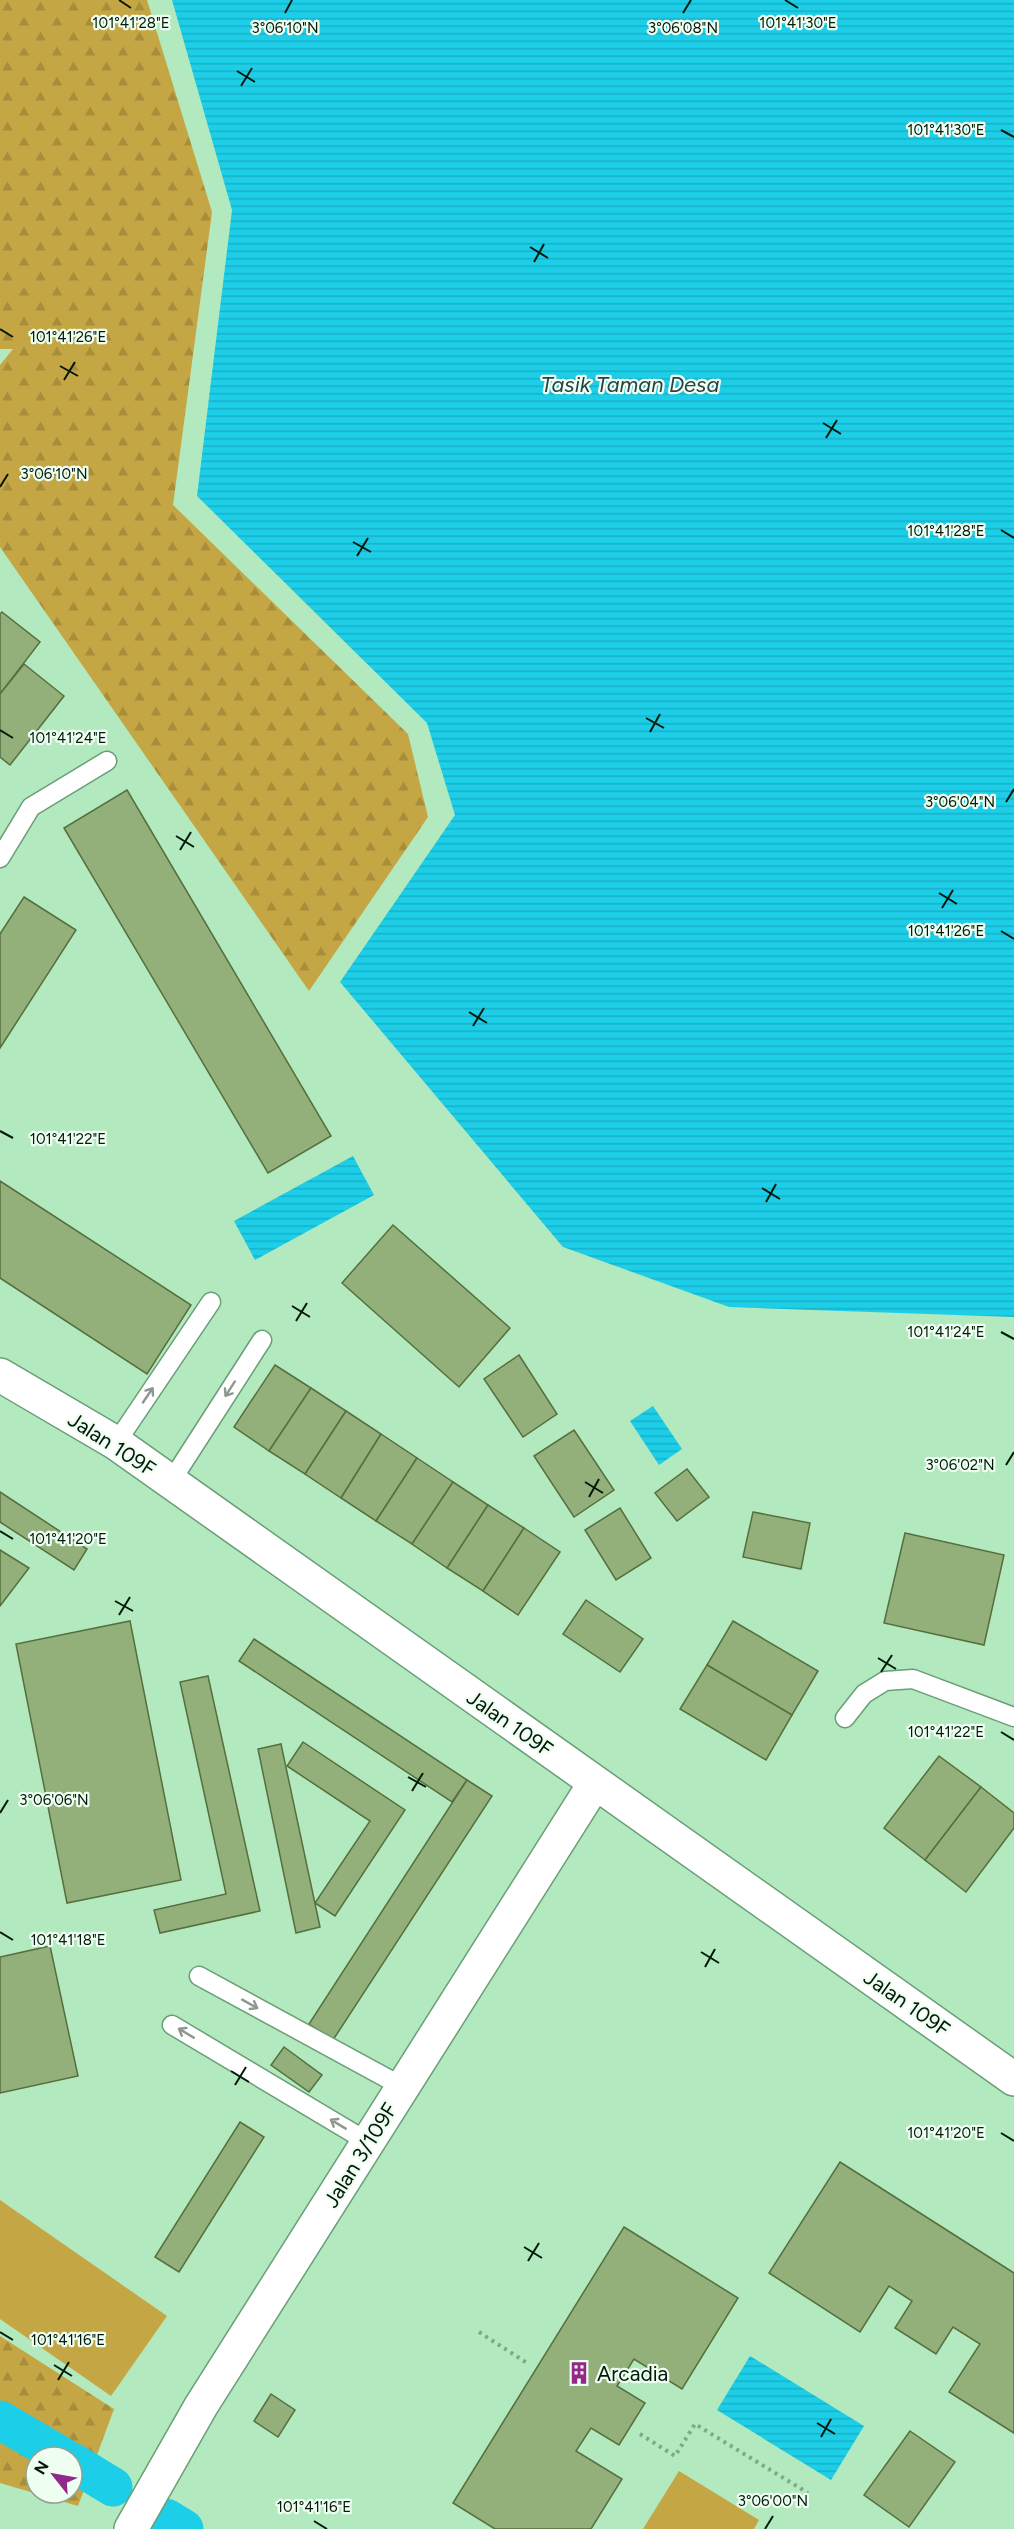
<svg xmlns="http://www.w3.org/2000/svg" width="1014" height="2529" font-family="Figtree,sans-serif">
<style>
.green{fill:#c5a644}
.forest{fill:url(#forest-firs);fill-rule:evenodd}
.water{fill:url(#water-rules)}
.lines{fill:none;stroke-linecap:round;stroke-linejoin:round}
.canal{stroke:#1dcee9;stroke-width:39}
.building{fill:#93b07b;stroke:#556f3d;stroke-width:1.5}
.lane-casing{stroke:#6a9e77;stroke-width:21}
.street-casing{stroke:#6a9e77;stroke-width:36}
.secondary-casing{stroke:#6a9e77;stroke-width:36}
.path{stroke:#7ca986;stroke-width:4;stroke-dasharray:3 4.5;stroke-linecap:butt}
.lane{stroke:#fff;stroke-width:18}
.street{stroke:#fff;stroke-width:33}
.secondary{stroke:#fff;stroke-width:33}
.oneway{stroke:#8e9891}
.ticks{fill:none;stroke:#04190a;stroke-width:2}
.labels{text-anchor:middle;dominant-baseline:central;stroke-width:4.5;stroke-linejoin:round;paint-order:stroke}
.street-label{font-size:21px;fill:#04190a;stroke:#eefff2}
.poi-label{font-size:21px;fill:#04190a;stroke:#eefff2;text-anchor:start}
.water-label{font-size:22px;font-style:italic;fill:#284247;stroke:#eefff2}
.ticks-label{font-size:15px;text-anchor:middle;fill:#04190a;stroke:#eefff2;stroke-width:4.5;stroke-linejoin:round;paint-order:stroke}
</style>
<defs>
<pattern id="forest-firs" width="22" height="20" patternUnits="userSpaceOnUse" patternTransform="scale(1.5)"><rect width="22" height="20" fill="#c5a644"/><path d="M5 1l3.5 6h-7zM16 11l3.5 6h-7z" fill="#a88e3a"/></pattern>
<pattern id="water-rules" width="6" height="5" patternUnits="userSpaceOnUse" patternTransform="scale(1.5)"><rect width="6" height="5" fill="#1dcee9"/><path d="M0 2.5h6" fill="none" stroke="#19b0c6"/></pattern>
</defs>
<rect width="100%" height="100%" fill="#b2e9be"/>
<g class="green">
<polygon points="0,2200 167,2316 111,2396 0,2319"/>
<polygon points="679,2471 759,2520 754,2529 643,2529"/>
</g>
<g class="forest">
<polygon points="0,0 147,0 212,212 173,505 408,734 428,817 309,991 0,547 0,365 13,349 0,349"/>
<path d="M0 2336 114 2409 78 2506 0 2483ZM36 2457H72V2493H36Z"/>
</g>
<g class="water">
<polygon points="172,0 1014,0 1014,1317 729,1307 563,1247 340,982 455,815 427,723 197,496 232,210"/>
<polygon points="353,1156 374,1195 255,1260 234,1221"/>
<polygon points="653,1406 682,1449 659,1465 630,1421"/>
<polygon points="750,2356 864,2426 831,2480 717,2410"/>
</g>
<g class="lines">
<g class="canal">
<polyline points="0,2420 63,2457"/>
<polyline points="72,2462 113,2487"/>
<polyline points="166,2518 184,2529"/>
</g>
</g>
<g class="building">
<polygon points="2,612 40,642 0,694 0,614"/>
<polygon points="24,664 64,696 10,765 0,757 0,694"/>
<polygon points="127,790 331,1136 268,1173 64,828"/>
<polygon points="24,897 76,930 0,1048 0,934"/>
<polygon points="0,1181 191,1305 147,1374 0,1278"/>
<polygon points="393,1225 510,1328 459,1387 342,1283"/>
<polygon points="519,1355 557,1414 523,1437 484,1379"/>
<polygon points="275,1365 311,1388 269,1451 234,1427"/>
<polygon points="311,1388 346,1411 305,1474 269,1451"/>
<polygon points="346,1411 381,1434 341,1498 305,1474"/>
<polygon points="574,1430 614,1490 574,1517 534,1456"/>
<polygon points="381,1434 417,1458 376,1521 341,1498"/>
<polygon points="417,1458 453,1482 412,1544 376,1521"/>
<polygon points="687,1469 709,1497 677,1521 655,1493"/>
<polygon points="453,1482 488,1505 447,1568 412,1544"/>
<polygon points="0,1492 87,1549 74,1570 0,1522"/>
<polygon points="488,1505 524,1528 483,1591 447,1568"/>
<polygon points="620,1508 651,1558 616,1580 585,1530"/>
<polygon points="753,1512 810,1523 801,1569 743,1557"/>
<polygon points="524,1528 560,1552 518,1615 483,1591"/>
<polygon points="905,1533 1004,1555 984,1645 884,1623"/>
<polygon points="0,1550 29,1568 0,1606"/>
<polygon points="586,1600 643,1639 620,1672 563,1634"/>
<polygon points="130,1621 181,1880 67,1903 16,1644"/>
<polygon points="733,1621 818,1671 792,1715 707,1665"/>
<polygon points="254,1639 467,1780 452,1802 239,1661"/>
<polygon points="707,1665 792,1715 766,1760 680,1709"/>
<polygon points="208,1676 260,1911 160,1933 154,1910 226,1894 180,1682"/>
<polygon points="303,1742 405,1810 335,1916 315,1903 370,1821 287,1766"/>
<polygon points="281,1744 320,1927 296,1933 258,1749"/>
<polygon points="939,1756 981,1787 925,1860 884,1828"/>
<polygon points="467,1780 492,1796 333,2040 309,2024"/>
<polygon points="981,1787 1014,1813 1014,1828 966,1892 925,1860"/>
<polygon points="50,1946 78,2076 0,2093 0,1957"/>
<polygon points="284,2047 322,2075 309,2092 271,2065"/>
<polygon points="240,2122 264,2137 179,2272 155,2257"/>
<polygon points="840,2162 1014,2273 1014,2433 949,2392 980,2344 953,2327 936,2354 895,2328 912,2301 889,2286 860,2332 769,2273"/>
<polygon points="624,2227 738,2298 682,2389 634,2359 617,2386 645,2403 619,2445 591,2428 576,2451 622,2479 591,2529 495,2529 453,2503"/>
<polygon points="271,2394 295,2410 278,2437 254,2421"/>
<polygon points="910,2431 955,2462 909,2527 864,2495"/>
</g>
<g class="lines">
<g class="lane-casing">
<g id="lane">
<polyline points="0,858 31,807 107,761"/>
<polyline points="116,1443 211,1302"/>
<polyline points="170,1483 262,1340"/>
<polyline points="845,1718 864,1694 885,1681 913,1679 1014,1717"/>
<polyline points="199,1976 403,2087"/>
<polyline points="172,2025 368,2142"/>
</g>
</g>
<g class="street-casing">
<polyline id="street" points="131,2529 201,2406 595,1783"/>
</g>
<g class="secondary-casing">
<polyline id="secondary" points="0,1375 116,1443 1014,2079"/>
</g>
<g class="path">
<polyline points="479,2332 527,2363"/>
<polyline points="640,2434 675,2456 695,2424 808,2493"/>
</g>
<use href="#lane" class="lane"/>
<use href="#street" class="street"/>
<use href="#secondary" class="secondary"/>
</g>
<defs><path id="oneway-shaft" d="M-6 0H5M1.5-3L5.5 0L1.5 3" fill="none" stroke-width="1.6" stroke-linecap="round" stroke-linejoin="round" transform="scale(1.5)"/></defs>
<g class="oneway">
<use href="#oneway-shaft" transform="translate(230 1389) rotate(123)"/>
<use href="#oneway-shaft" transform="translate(148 1395) rotate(-56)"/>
<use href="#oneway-shaft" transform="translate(250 2004) rotate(29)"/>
<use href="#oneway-shaft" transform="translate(186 2033) rotate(-149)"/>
<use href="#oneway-shaft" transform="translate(338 2124) rotate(-149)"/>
</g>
<path class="ticks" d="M119 0 131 8M785 0 798 8M285 13 292 0M683 13 691 0M237 71 255 82M241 86 252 68M1001 130 1014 137M530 247 548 258M534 262 544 244M0 329 13 337M60 366 78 376M64 380 75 362M823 423 841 434M826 438 837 420M0 487 8 474M1001 530 1014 538M353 542 371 552M357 556 368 538M646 718 664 728M0 730 13 738M650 732 660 714M1006 802 1014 789M176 836 194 847M180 850 191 832M939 893 957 904M942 908 953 890M1001 931 1014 939M469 1012 487 1023M473 1026 484 1008M0 1131 13 1138M762 1188 780 1199M766 1202 776 1184M292 1306 310 1317M296 1321 307 1303M1001 1332 1014 1339M1006 1465 1014 1452M585 1482 603 1493M589 1497 599 1479M0 1531 13 1539M115 1601 133 1611M119 1615 130 1597M878 1658 896 1669M881 1672 892 1655M1001 1732 1014 1740M408 1777 426 1787M412 1791 423 1773M0 1813 8 1800M0 1932 13 1940M701 1952 719 1963M705 1967 715 1949M231 2071 249 2082M235 2085 246 2067M1001 2133 1014 2141M524 2247 542 2258M528 2261 539 2243M0 2332 13 2340M54 2365 72 2376M58 2380 69 2362M817 2423 835 2434M821 2437 831 2419M314 2521 327 2529M765 2529 773 2516"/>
<defs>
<g id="building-bare" transform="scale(1.8)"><path d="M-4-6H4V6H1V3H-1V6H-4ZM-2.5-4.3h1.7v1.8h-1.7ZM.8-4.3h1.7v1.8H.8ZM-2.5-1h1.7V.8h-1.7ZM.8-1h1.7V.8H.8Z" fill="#93278a" stroke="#eefff2" stroke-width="2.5" paint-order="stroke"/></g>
</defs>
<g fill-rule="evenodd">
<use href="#building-bare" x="579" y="2373"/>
</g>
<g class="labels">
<g class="street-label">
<text transform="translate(112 1444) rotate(33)">Jalan 109F</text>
<text transform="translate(510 1723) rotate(35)">Jalan 109F</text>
<text transform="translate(907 2003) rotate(35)">Jalan 109F</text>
<text transform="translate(360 2155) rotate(-58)">Jalan 3/109F</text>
</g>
<g class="poi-label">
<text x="597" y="2373">Arcadia</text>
</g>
<g class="water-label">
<text x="630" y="384">Tasik Taman Desa</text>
</g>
</g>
<g class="ticks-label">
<text x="131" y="28">101°41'28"E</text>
<text x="798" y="28">101°41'30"E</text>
<text x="285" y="33">3°06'10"N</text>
<text x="683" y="33">3°06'08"N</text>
<text x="946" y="135">101°41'30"E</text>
<text x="68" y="342">101°41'26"E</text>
<text x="54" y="479">3°06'10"N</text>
<text x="946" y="536">101°41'28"E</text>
<text x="68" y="743">101°41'24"E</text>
<text x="960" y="807">3°06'04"N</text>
<text x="946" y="936">101°41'26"E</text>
<text x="68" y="1144">101°41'22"E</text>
<text x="946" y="1337">101°41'24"E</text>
<text x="960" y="1470">3°06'02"N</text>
<text x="68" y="1544">101°41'20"E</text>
<text x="946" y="1737">101°41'22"E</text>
<text x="54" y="1805">3°06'06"N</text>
<text x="68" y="1945">101°41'18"E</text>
<text x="946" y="2138">101°41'20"E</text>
<text x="68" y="2345">101°41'16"E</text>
<text x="773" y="2506">3°06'00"N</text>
<text x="314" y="2512">101°41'16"E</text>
</g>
<g transform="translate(54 2475) rotate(301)"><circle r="28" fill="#eefff2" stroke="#90a395" stroke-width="1.5"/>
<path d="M0-4.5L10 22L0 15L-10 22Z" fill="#93278a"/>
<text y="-9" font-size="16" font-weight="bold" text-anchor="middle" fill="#04190a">N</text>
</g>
</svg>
